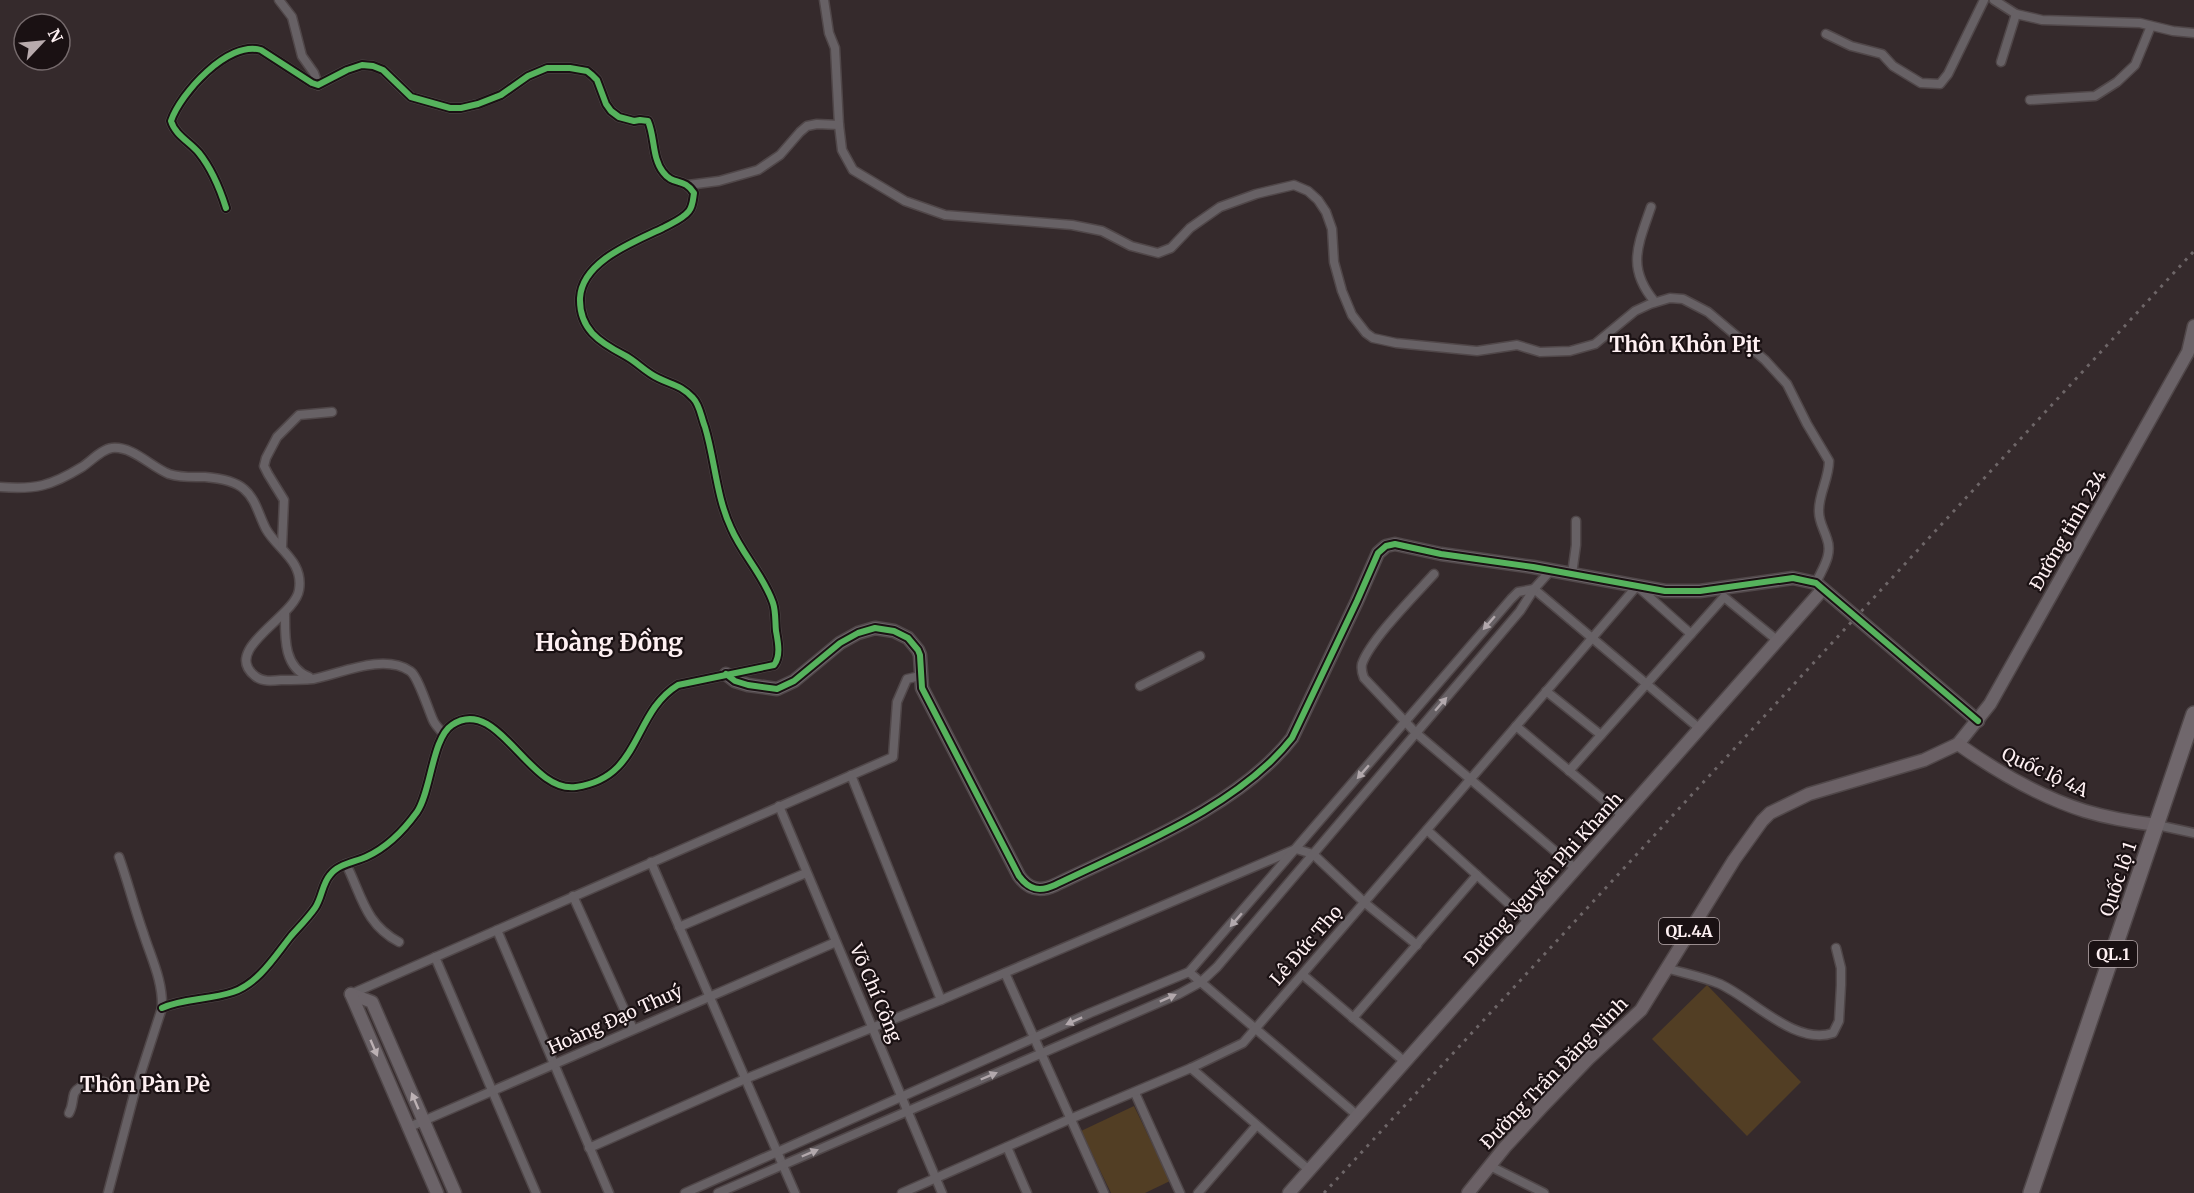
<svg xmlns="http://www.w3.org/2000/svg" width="2194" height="1193" font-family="Merriweather,serif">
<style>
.green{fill:#523e24}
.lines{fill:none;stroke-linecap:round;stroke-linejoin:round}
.street-casing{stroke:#504749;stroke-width:11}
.secondary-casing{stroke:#504749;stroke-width:15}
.primary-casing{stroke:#504749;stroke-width:15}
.highway-casing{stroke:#504749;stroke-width:18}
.street{stroke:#676165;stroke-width:8}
.secondary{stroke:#6b6368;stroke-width:12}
.primary{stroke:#6b6166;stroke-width:12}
.highway{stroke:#70676c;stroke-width:15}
.rail{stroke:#6e6668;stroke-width:3;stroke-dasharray:3 6;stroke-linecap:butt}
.cycleway-casing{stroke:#1a1113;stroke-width:10}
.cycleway{stroke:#56b35d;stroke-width:6}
.oneway{fill:#b2a8ac}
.oneway2{fill:#bcb1b4}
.labels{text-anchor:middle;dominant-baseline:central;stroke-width:4.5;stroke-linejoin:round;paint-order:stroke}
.shield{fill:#1a1113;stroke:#baadaf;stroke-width:1.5}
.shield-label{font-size:16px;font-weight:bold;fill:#fef0f2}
.street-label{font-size:18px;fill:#fef0f2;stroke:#1a1113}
.quarter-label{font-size:21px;font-weight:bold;fill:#fef0f2;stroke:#1a1113}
.district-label{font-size:24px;font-weight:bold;fill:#fef0f2;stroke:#1a1113}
</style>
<rect width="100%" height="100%" fill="#352a2c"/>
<g class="green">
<polygon points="1707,985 1801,1082 1747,1136 1652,1039"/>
<polygon points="1134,1106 1170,1181 1145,1193 1111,1193 1081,1131"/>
</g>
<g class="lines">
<g class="street-casing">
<g id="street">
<polyline points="279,0 292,17 302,56 314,73 318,85"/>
<path d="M824 0 829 33 835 48 839 125 842 150 853 170 905 201 945 215 1072 225 1102 231 1131 246 1158 253 1171 248 1190 228 1220 207 1256 194 1294 185 1308 191 1318 200 1326 212 1332 229 1334 262 1342 291 1352 315 1366 333 1373 338 1396 343 1477 351 1517 345 1540 352 1570 351 1595 344 1635 311 1650 304 1670 298 1683 299 1708 312 1765 360 1787 384 1807 424 1829 461C1829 479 1818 495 1819 512 1819 522 1824 529 1827 539 1833 555 1822 569 1816 583"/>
<polyline points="1994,0 2016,14 2042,20 2140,23 2173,31 2194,33"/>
<polyline points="1826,34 1851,46 1882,54 1893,66 1921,83 1940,84 1948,74 1984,0"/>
<polyline points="2001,62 2016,14"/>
<polyline points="2030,100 2095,96 2117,82 2135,65 2151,26"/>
<polyline points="688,185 719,181 758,170 780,155 800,132 807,126 817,124 839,125"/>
<path d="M1651 207C1638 245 1626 268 1655 302"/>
<path d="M0 487C35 490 51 486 82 467 90 462 102 449 112 448 133 446 151 467 169 474 182 478 193 477 205 477 217 478 235 481 244 489 256 499 259 516 266 529 277 549 304 561 299 590 295 617 221 649 255 676 262 682 272 681 281 680 291 680 302 680 313 679 340 674 383 653 410 671 418 676 428 709 433 720 435 725 440 729 443 734"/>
<polyline points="282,546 284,500 268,474 264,466 266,458 277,437 299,415 332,412"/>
<path d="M1434 574C1415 595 1370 640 1362 664 1361 669 1362 673 1364 678L1416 733 1576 869"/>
<polyline points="1572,574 1576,545 1576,521"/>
<polyline points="1534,589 1700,729"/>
<path d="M285 613C285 636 283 667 309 677"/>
<polyline points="1140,686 1200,656"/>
<polyline points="1546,691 1601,735"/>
<polyline points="1516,726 1623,816"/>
<polyline points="1569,771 1724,597 1778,641"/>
<polyline points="851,775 941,1000"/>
<polyline points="779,806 942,1193"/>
<polyline points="2157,825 2194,833"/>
<polyline points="1427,830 1529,922"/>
<polyline points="651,862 795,1193"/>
<path d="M346 864C362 896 365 924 399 942"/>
<polyline points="573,896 633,1029"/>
<polyline points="679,927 806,873"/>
<polyline points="497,930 609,1193"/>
<polyline points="435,957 536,1193"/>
<path d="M1666 968C1683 973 1703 977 1720 984 1753 999 1795 1046 1833 1033L1839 1021 1841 985V968L1836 948"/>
<polyline points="1189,972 1358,1116"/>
<polyline points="1005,973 1104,1193"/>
<polyline points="1303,975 1405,1062"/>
<polyline points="351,994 893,757 897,702 907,679 920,676"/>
<path d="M162 1008C184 998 210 1000 233 992 259 983 275 956 291 936 299 927 308 918 315 908 322 898 322 884 330 875 338 864 355 862 366 857 386 848 404 830 417 812 431 792 432 738 452 725 498 694 529 794 576 787 643 777 631 714 678 685L774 665C781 656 778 642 776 631 775 622 776 612 773 603 764 576 742 554 731 528 716 496 715 460 705 427 701 417 700 405 693 398 681 385 672 385 658 378 645 372 636 361 624 355 599 342 579 329 580 298 582 261 634 242 663 228 672 223 683 219 689 211 693 206 693 199 694 193 684 177 673 186 663 172 652 158 655 137 648 121L640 120 634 121 619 117 611 111 606 104 597 80 592 75 587 71 570 68H547L528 76 501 95 478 104 461 108H450L411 97 383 70 373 66 362 65 347 70 318 85 312 83 261 50C228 40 180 94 171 121 175 135 190 142 199 153 211 168 220 189 226 208"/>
<polyline points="1353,1018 1477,875"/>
<polyline points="1191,1068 1309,1170"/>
<polyline points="1135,1093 1180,1193"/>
<path d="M69 1113C73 1106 72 1101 74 1094 77 1085 93 1083 100 1081L135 1091"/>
<polyline points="407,1128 836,942"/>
<polyline points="1007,1147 1027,1193"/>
<polyline points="589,1148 745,1079 941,1000 1296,849 1313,854 1365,903 1417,945"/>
<polyline points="1490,1166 1544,1193"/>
<path d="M108 1193 135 1091 162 1008C163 980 151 958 143 932 134 907 128 882 119 857"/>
<polyline points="685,1193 1090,1013 1189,972 1511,599 1518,592 1534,589"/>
<polyline points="718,1193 1179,994 1201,982 1217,967 1520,611 1534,589 1551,570"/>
<polyline points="902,1193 1070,1119 1191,1068 1243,1043 1637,586 1691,634"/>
<polyline points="1198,1193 1256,1126"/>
</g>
</g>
<g class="secondary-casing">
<g id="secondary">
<path d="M726 674 735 681 748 685 777 689 794 681 840 643 858 633 875 628 894 631 908 638 918 650 920 655 922 688 1019 876C1029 890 1040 892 1055 885 1133 847 1238 807 1292 738L1357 601 1378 553 1386 546 1395 544 1441 554 1533 567 1665 591H1700L1793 578 1816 583 1978 721"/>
<polyline points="1958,744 1990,704 2188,352 2194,326"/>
<polyline points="351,994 372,1002 455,1193"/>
<polyline points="351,994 437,1193"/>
<polyline points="1289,1193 1823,589"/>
</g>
</g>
<g class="primary-casing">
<path id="primary" d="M1468 1193 1505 1147 1542 1107 1588 1059 1641 1010 1734 860 1762 821 1770 813 1809 794 1924 760 1958 744C1996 771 2040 797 2085 811 2108 818 2132 822 2157 825"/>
</g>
<g class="highway-casing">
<polyline id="highway" points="2031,1193 2194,714"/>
</g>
<use href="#street" class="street"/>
<use href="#secondary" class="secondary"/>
<use href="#primary" class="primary"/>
<use href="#highway" class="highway"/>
<polyline class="rail" points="1324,1193 2194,251"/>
<g class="cycleway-casing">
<g id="cycleway">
<path d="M726 674 735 681 748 685 777 689 794 681 840 643 858 633 875 628 894 631 908 638 918 650 920 655 922 688 1019 876C1029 890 1040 892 1055 885 1133 847 1238 807 1292 738L1357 601 1378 553 1386 546 1395 544 1441 554 1533 567 1665 591H1700L1793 578 1816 583 1978 721"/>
<path d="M162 1008C184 998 210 1000 233 992 259 983 275 956 291 936 299 927 308 918 315 908 322 898 322 884 330 875 338 864 355 862 366 857 386 848 404 830 417 812 431 792 432 738 452 725 498 694 529 794 576 787 643 777 631 714 678 685L774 665C781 656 778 642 776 631 775 622 776 612 773 603 764 576 742 554 731 528 716 496 715 460 705 427 701 417 700 405 693 398 681 385 672 385 658 378 645 372 636 361 624 355 599 342 579 329 580 298 582 261 634 242 663 228 672 223 683 219 689 211 693 206 693 199 694 193 684 177 673 186 663 172 652 158 655 137 648 121L640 120 634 121 619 117 611 111 606 104 597 80 592 75 587 71 570 68H547L528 76 501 95 478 104 461 108H450L411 97 383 70 373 66 362 65 347 70 318 85 312 83 261 50C228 40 180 94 171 121 175 135 190 142 199 153 211 168 220 189 226 208"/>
</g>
</g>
<use href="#cycleway" class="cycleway"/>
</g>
<defs><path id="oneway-solid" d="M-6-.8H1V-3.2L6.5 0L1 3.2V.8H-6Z" transform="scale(1.5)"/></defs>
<g class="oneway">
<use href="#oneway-solid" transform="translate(1489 623) rotate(131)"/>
<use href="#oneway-solid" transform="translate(1441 704) rotate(-49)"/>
<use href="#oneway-solid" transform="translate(1363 772) rotate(131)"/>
<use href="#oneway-solid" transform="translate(1236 920) rotate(131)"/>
<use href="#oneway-solid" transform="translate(1168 998) rotate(-24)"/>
<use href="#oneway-solid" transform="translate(1074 1021) rotate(156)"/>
<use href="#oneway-solid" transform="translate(989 1076) rotate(-23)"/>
<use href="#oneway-solid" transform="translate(810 1153) rotate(-23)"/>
</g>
<g class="oneway2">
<use href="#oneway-solid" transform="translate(374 1048) rotate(67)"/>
<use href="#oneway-solid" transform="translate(415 1101) rotate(-113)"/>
</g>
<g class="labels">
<g class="shield">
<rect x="1659" y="918" width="60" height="26" rx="4.5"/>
<rect x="2089" y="941" width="48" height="26" rx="4.5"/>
</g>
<g class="shield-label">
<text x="1689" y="931">QL.4A</text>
<text x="2113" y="954">QL.1</text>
</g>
<g class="street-label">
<text transform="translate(2068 530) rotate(-60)">Đường tỉnh 234</text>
<text transform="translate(2045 772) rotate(25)">Quốc lộ 4A</text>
<text transform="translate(1543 879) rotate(-48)">Đường Nguyễn Phi Khanh</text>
<text transform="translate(2118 879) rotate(-71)">Quốc lộ 1</text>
<text transform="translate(1306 945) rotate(-49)">Lê Đức Thọ</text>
<text transform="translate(876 993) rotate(67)">Võ Chí Công</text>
<text transform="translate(615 1019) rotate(-24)">Hoàng Đạo Thuý</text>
<text transform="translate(1554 1073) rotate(-46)">Đường Trần Đăng Ninh</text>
</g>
<g class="quarter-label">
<text x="1685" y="344">Thôn Khỏn Pịt</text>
<text x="145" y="1084">Thôn Pàn Pè</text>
</g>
<g class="district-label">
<text x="609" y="642">Hoàng Đồng</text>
</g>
</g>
<g transform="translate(42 42) rotate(64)"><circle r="28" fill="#1a1113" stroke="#756a6c" stroke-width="1.5"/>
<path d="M0-4.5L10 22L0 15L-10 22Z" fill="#b8abad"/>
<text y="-9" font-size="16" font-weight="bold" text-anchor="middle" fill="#fef0f2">N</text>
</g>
</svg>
